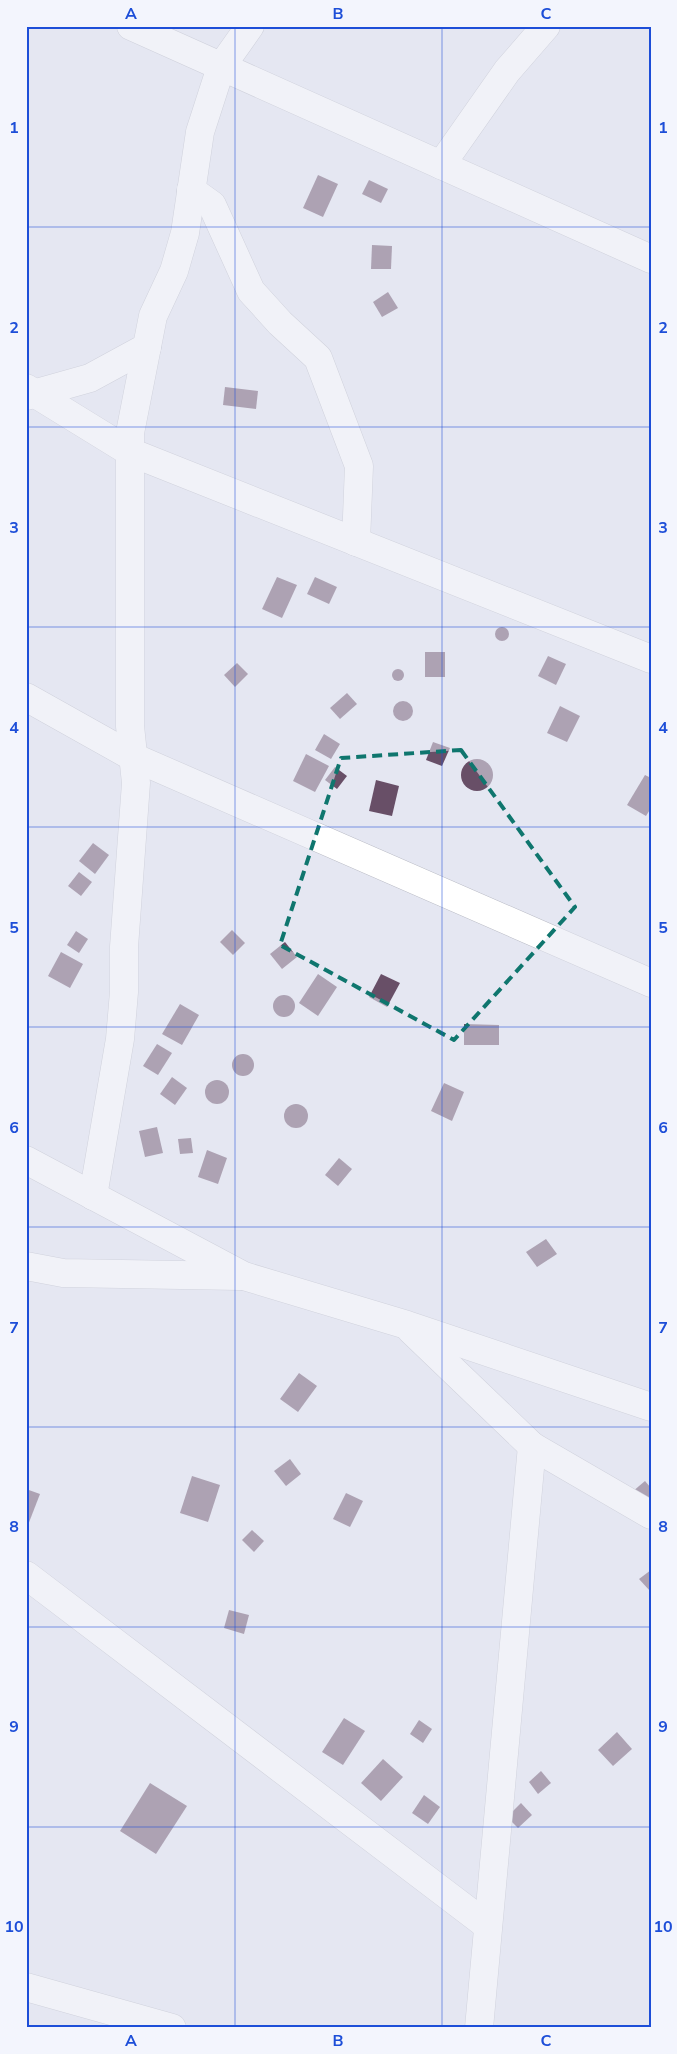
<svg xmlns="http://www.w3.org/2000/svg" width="677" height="2054" font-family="'Nunito Sans',sans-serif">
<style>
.building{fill:#684f67}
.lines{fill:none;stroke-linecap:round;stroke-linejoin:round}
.minor-casing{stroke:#b7b9c3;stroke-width:29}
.minor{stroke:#fff;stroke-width:28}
.marked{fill:none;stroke:#0f766e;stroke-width:4;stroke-dasharray:10 6;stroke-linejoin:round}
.grid{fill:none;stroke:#1d4ed8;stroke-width:1;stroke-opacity:0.55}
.neatline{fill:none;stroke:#1d4ed8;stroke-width:2}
.grid-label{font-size:16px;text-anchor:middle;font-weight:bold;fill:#1d4ed8}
</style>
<rect width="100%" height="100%" fill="#e5e7f2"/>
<g class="building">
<polygon points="318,175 338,184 323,217 303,208"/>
<polygon points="369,180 388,189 381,203 362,194"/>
<polygon points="372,245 392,246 391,269 371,269"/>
<polygon points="388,292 398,308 382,317 373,302"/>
<polygon points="225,387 258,391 256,409 223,405"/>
<polygon points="277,577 297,585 282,618 262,609"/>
<polygon points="315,577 337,587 329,604 307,594"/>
<circle cx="502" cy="634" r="7"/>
<rect x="425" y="652" width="20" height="25"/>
<polygon points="548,656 566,664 556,685 538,676"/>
<polygon points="237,663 248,674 235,687 224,675"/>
<circle cx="398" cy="675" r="6"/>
<polygon points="347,693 357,704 340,719 330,708"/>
<circle cx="403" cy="711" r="10"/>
<polygon points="560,706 580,716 567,742 547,733"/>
<polygon points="324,734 340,744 331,759 315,750"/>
<polygon points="433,742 450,748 442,766 426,760"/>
<polygon points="306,754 329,766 315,792 293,781"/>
<circle cx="477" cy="775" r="16"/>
<polygon points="335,767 347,776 337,789 325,780"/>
<polygon points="645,775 651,778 651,808 646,816 627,805"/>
<polygon points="376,780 399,786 392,816 369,811"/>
<polygon points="93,843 109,855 95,874 79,861"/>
<polygon points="79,872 92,882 81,896 68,886"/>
<polygon points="232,930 245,943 233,955 220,942"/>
<polygon points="76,931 88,939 79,953 67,945"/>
<polygon points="285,942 297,957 282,969 270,954"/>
<polygon points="61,952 83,964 70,988 48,976"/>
<polygon points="318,974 337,987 318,1016 299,1003"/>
<polygon points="381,974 400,983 387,1007 369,997"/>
<circle cx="284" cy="1006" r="11"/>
<polygon points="180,1004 199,1015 182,1045 162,1034"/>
<polygon points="464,1024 499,1025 499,1045 464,1045"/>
<polygon points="157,1044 172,1053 158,1075 143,1066"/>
<circle cx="243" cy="1065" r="11"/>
<polygon points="172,1077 187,1088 175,1105 160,1094"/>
<circle cx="217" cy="1092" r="12"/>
<polygon points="444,1083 464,1092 452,1121 431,1111"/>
<circle cx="296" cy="1116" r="12"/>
<polygon points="157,1127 163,1153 145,1157 139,1131"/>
<polygon points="191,1138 193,1153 180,1154 178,1139"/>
<polygon points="207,1150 227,1158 218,1184 198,1177"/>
<polygon points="339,1158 352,1169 338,1186 325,1175"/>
<polygon points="546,1239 557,1254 537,1267 526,1252"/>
<polygon points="299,1373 317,1386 298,1412 280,1399"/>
<polygon points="290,1459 301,1474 286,1486 274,1471"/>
<polygon points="192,1476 220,1485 208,1522 180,1513"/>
<polygon points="645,1481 651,1488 651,1499 632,1492"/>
<polygon points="26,1489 40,1494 28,1525 26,1524"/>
<polygon points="346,1493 363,1501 350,1527 333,1519"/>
<polygon points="252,1530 264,1541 254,1552 242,1540"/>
<polygon points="651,1570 651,1591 650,1591 639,1579"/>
<polygon points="229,1610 249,1615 244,1634 224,1628"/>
<polygon points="344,1718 365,1731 343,1765 322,1752"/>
<polygon points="419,1720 432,1729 423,1743 410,1734"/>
<polygon points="617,1732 632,1749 613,1766 598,1750"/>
<polygon points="383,1759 403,1777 381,1801 361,1783"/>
<polygon points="541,1771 551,1783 538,1794 529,1782"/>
<polygon points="150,1783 187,1806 156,1854 120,1831"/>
<polygon points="424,1795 440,1807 428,1824 412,1813"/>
<polygon points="521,1803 532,1815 518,1828 507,1817"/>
</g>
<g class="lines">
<g class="minor-casing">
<g id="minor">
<polyline points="131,26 651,259"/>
<polyline points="441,165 507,71 546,26"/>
<polyline points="191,190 212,205 251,291 280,323 318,358 359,466 356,542"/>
<polyline points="26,388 130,452 651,659"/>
<polyline points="26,396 90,378 147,347"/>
<polyline points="26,697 133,757 651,983"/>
<polyline points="26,1160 244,1276 407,1325 651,1407"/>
<polyline points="93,1196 120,1039 124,992 124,947 136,783 130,726 130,433 153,316 174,271 185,233 200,132 221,67 250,26"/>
<polyline points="26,1266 63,1273 240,1276"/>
<polyline points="411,1330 532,1446 651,1515"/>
<polyline points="26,1575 488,1926"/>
<polyline points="26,1987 172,2028"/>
<polyline points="479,2028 532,1446"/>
</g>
</g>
<use href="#minor" class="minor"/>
</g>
<path d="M0 0H677V2054H0ZM461 750 575 907 454 1040 280 945 341 758Z" fill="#e5e7f2" fill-opacity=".55" fill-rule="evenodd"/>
<path class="marked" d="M461 750 575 907 454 1040 280 945 341 758Z"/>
<path class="grid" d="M235 26V2028M442 26V2028M26 227H651M26 427H651M26 627H651M26 827H651M26 1027H651M26 1227H651M26 1427H651M26 1627H651M26 1827H651"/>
<rect width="677" height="2054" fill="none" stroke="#f3f5fd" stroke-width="55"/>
<rect x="28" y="28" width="622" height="1998" class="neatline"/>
<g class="grid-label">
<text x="131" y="19">A</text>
<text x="338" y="19">B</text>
<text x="546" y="19">C</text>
<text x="14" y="133">1</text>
<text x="663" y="133">1</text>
<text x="14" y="333">2</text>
<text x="663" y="333">2</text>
<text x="14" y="533">3</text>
<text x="663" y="533">3</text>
<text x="14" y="733">4</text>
<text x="663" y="733">4</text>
<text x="14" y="933">5</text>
<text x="663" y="933">5</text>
<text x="14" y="1133">6</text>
<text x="663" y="1133">6</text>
<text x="14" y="1333">7</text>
<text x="663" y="1333">7</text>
<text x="14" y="1532">8</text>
<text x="663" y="1532">8</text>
<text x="14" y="1732">9</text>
<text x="663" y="1732">9</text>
<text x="14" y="1932">10</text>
<text x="663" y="1932">10</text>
<text x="131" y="2046">A</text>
<text x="338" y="2046">B</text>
<text x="546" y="2046">C</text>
</g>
</svg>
